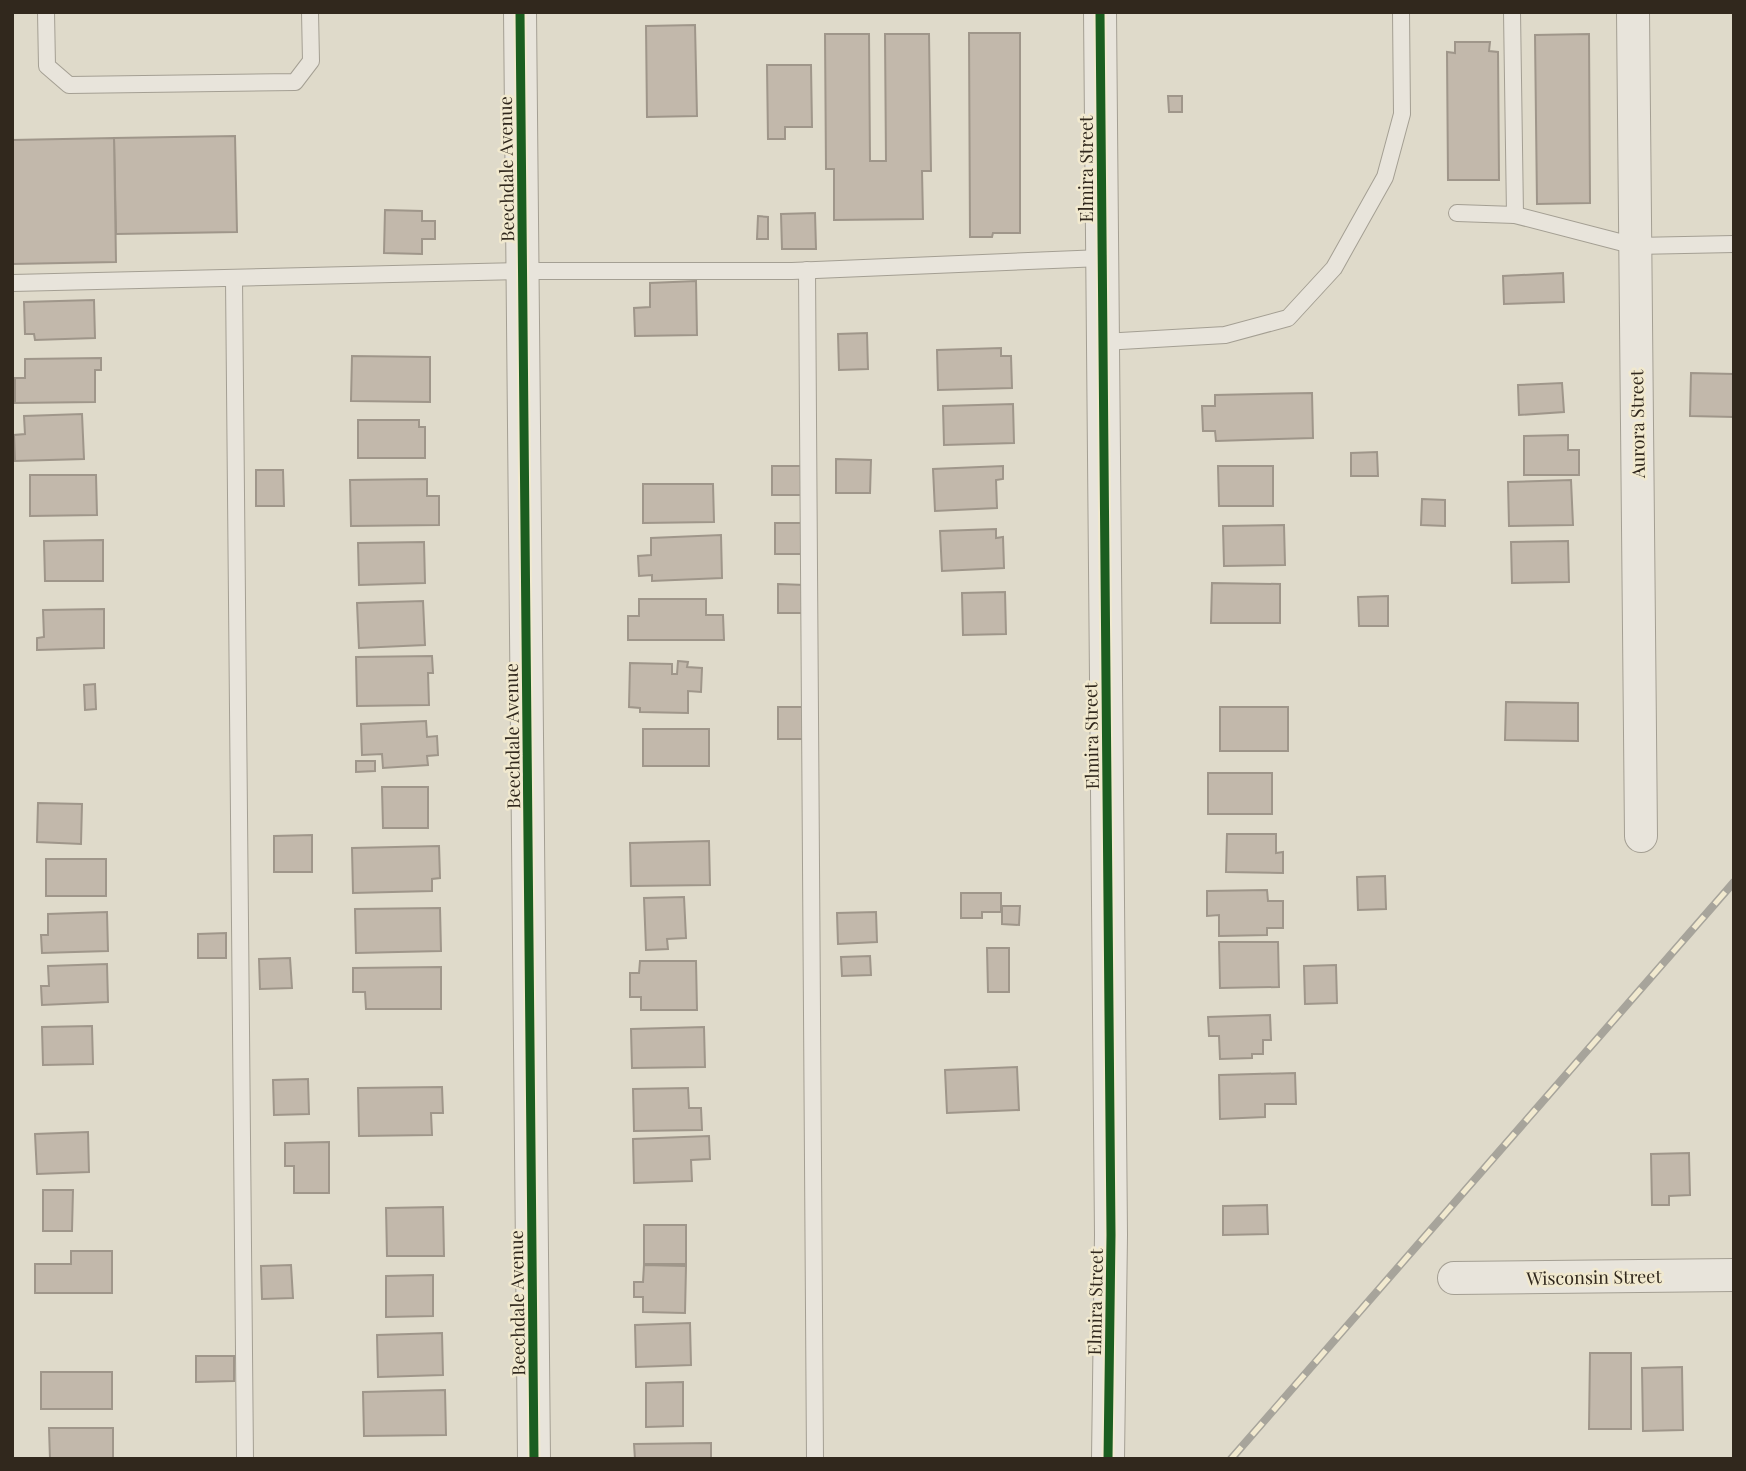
<svg xmlns="http://www.w3.org/2000/svg" width="1746" height="1471" font-family="'Playfair Display',serif">
<style>
.building{fill:#c2b8ab;stroke:#9f968a;stroke-width:2}
.lines{fill:none;stroke-linecap:round;stroke-linejoin:round}
.service-casing{stroke:#a49f93;stroke-width:18}
.minor-casing{stroke:#a49f93;stroke-width:34}
.service{stroke:#e8e4db;stroke-width:16}
.minor{stroke:#e8e4db;stroke-width:32}
.rail-casing{stroke:#a7a49b;stroke-width:8}
.rail{stroke:#f1e9cf;stroke-width:5;stroke-dasharray:16;stroke-linecap:butt}
.cycleway-casing{stroke:#f1e9cf;stroke-width:13}
.cycleway{stroke:#1b5e20;stroke-width:9}
.labels{text-anchor:middle;dominant-baseline:central;stroke-width:5;stroke-linejoin:round;paint-order:stroke}
.street-label{font-size:18px;fill:#31281d;stroke:#f1e9cf}
</style>
<rect width="100%" height="100%" fill="#dfdaca"/>
<g class="building">
<polygon points="695,25 697,116 647,117 646,26"/>
<polygon points="969,33 1020,33 1020,233 993,233 992,237 970,237"/>
<polygon points="825,34 869,34 870,161 886,161 885,34 929,34 931,171 922,171 923,219 834,220 834,169 826,169"/>
<polygon points="1589,34 1590,203 1537,204 1535,35"/>
<polygon points="1455,42 1490,42 1489,51 1498,52 1499,180 1448,180 1447,52 1455,53"/>
<polygon points="767,65 811,65 812,127 785,127 785,139 768,139"/>
<polygon points="1168,96 1182,96 1182,112 1169,112"/>
<polygon points="235,136 237,232 116,234 114,138"/>
<polygon points="114,138 116,262 12,264 12,140"/>
<polygon points="385,210 422,211 422,221 435,221 435,239 422,239 422,254 384,253"/>
<polygon points="815,213 816,249 782,249 781,214"/>
<polygon points="758,216 768,217 768,239 757,239"/>
<polygon points="1563,273 1564,302 1504,304 1503,276"/>
<polygon points="696,281 697,335 635,336 634,308 650,307 650,283"/>
<polygon points="94,300 95,338 35,340 34,334 25,334 24,302"/>
<polygon points="867,333 868,369 839,370 838,334"/>
<polygon points="1001,348 1001,356 1011,356 1012,388 938,390 937,350"/>
<polygon points="352,356 430,357 430,402 351,401"/>
<polygon points="101,358 101,370 95,370 95,402 15,403 15,378 25,378 25,359"/>
<polygon points="1691,373 1734,374 1734,417 1690,416"/>
<polygon points="1562,383 1564,412 1519,415 1518,385"/>
<polygon points="1312,393 1313,438 1216,441 1215,431 1203,431 1202,406 1215,406 1215,395"/>
<polygon points="1013,404 1014,443 944,445 943,406"/>
<polygon points="82,414 84,459 15,461 14,435 25,434 24,416"/>
<polygon points="358,420 419,420 419,427 425,427 425,458 358,458"/>
<polygon points="1568,435 1568,450 1579,450 1579,475 1524,475 1524,436"/>
<polygon points="1377,452 1378,476 1351,476 1351,453"/>
<polygon points="836,459 871,460 870,493 836,493"/>
<rect x="772" y="466" width="33" height="29"/>
<polygon points="1003,466 1003,479 996,480 997,508 935,511 933,469"/>
<polygon points="1218,466 1273,466 1273,506 1219,506"/>
<polygon points="256,470 283,470 284,506 256,506"/>
<polygon points="30,475 96,475 97,515 30,516"/>
<polygon points="427,479 427,496 439,496 439,525 351,526 350,480"/>
<polygon points="1571,480 1573,525 1509,526 1508,482"/>
<polygon points="643,484 713,484 714,522 643,523"/>
<polygon points="1422,499 1445,500 1445,526 1421,525"/>
<rect x="775" y="523" width="30" height="31"/>
<polygon points="1284,525 1285,565 1224,566 1223,526"/>
<polygon points="996,529 996,538 1003,537 1004,568 942,571 940,531"/>
<polygon points="721,535 722,578 652,581 652,575 639,576 638,556 651,555 651,538"/>
<polygon points="103,540 103,581 45,581 44,541"/>
<polygon points="1568,541 1569,582 1512,583 1511,542"/>
<polygon points="424,542 425,583 359,585 358,543"/>
<polygon points="1212,583 1280,584 1280,623 1211,623"/>
<polygon points="778,584 805,585 805,613 778,613"/>
<polygon points="1005,592 1006,634 963,635 962,593"/>
<polygon points="1388,596 1388,626 1359,626 1358,597"/>
<polygon points="639,599 706,599 706,615 723,615 724,640 628,640 628,616 639,616"/>
<polygon points="423,601 425,645 359,648 357,603"/>
<polygon points="104,609 104,648 37,650 37,638 44,637 43,610"/>
<polygon points="432,656 433,673 428,673 429,705 357,706 356,657"/>
<polygon points="678,661 688,662 687,667 702,668 701,692 688,691 688,713 640,712 640,708 629,707 630,663 672,664 672,674 677,674"/>
<polygon points="95,684 96,709 85,710 84,685"/>
<polygon points="1506,702 1578,703 1578,741 1505,740"/>
<rect x="778" y="707" width="28" height="32"/>
<rect x="1220" y="707" width="68" height="44"/>
<polygon points="426,721 427,737 437,736 438,755 427,756 428,765 383,768 382,754 362,755 361,724"/>
<rect x="643" y="729" width="66" height="37"/>
<polygon points="356,761 375,761 375,771 356,772"/>
<rect x="1208" y="773" width="64" height="41"/>
<polygon points="382,787 428,787 428,828 383,828"/>
<polygon points="38,803 82,804 81,844 37,842"/>
<polygon points="1227,834 1276,834 1276,853 1283,852 1283,873 1226,872"/>
<polygon points="312,835 312,872 274,872 274,836"/>
<polygon points="709,841 710,885 631,886 630,843"/>
<polygon points="439,846 440,878 432,879 432,891 353,893 352,848"/>
<rect x="46" y="859" width="60" height="37"/>
<polygon points="1385,876 1386,909 1358,910 1357,877"/>
<polygon points="1267,890 1268,901 1283,901 1283,928 1267,928 1267,935 1219,936 1219,915 1207,916 1207,891"/>
<polygon points="961,893 1001,893 1001,912 982,912 982,918 961,918"/>
<polygon points="684,897 686,938 667,939 668,949 646,950 644,898"/>
<polygon points="1002,906 1020,906 1019,925 1002,924"/>
<polygon points="440,908 441,951 356,953 355,909"/>
<polygon points="107,912 108,951 42,953 41,935 48,935 48,914"/>
<polygon points="876,912 877,942 838,944 837,913"/>
<polygon points="226,933 226,958 198,958 198,934"/>
<polygon points="1219,942 1278,942 1279,987 1220,988"/>
<polygon points="987,948 1009,948 1009,992 988,992"/>
<polygon points="870,956 871,975 842,976 841,957"/>
<polygon points="290,958 292,988 260,989 259,959"/>
<polygon points="640,961 696,961 697,1010 641,1010 641,997 630,997 630,973 639,973"/>
<polygon points="107,964 108,1002 42,1005 41,986 49,986 48,966"/>
<polygon points="1336,965 1337,1003 1305,1004 1304,966"/>
<polygon points="441,967 441,1009 366,1009 365,992 353,992 353,968"/>
<polygon points="1270,1015 1271,1040 1263,1040 1263,1054 1252,1054 1252,1058 1220,1059 1219,1036 1209,1036 1208,1017"/>
<polygon points="92,1026 93,1064 43,1065 42,1027"/>
<polygon points="704,1027 705,1067 632,1068 631,1029"/>
<polygon points="1017,1067 1019,1110 947,1113 945,1070"/>
<polygon points="1295,1073 1296,1104 1265,1104 1265,1117 1220,1119 1219,1075"/>
<polygon points="308,1079 309,1114 274,1115 273,1080"/>
<polygon points="442,1087 443,1113 431,1113 432,1135 359,1136 358,1088"/>
<polygon points="688,1088 689,1108 701,1108 702,1130 634,1131 633,1089"/>
<polygon points="88,1132 89,1172 37,1174 35,1134"/>
<polygon points="709,1136 710,1159 691,1160 692,1181 634,1183 633,1139"/>
<polygon points="329,1142 329,1193 294,1193 294,1166 285,1166 285,1143"/>
<polygon points="1689,1153 1690,1195 1669,1196 1669,1205 1652,1205 1651,1154"/>
<polygon points="43,1190 73,1190 72,1231 43,1231"/>
<polygon points="1267,1205 1268,1234 1223,1235 1223,1206"/>
<polygon points="443,1207 444,1256 387,1256 386,1208"/>
<rect x="644" y="1225" width="42" height="39"/>
<polygon points="71,1251 112,1251 112,1293 35,1293 35,1264 71,1264"/>
<polygon points="291,1265 293,1298 262,1299 261,1266"/>
<polygon points="644,1265 686,1266 685,1313 643,1312 643,1297 634,1297 634,1282 643,1282"/>
<polygon points="433,1275 433,1316 386,1317 386,1276"/>
<polygon points="690,1323 691,1365 636,1367 635,1325"/>
<polygon points="442,1333 443,1375 378,1377 377,1335"/>
<polygon points="1590,1353 1631,1353 1631,1429 1589,1429"/>
<polygon points="196,1356 234,1356 234,1381 196,1382"/>
<polygon points="1682,1367 1683,1430 1643,1431 1642,1368"/>
<rect x="41" y="1372" width="71" height="37"/>
<polygon points="683,1382 683,1426 646,1427 646,1383"/>
<polygon points="445,1390 446,1435 364,1436 363,1392"/>
<polygon points="49,1428 113,1428 113,1459 50,1459"/>
<polygon points="711,1443 711,1459 635,1459 634,1444"/>
</g>
<g class="lines">
<g class="service-casing">
<g id="service">
<polyline points="46,12 47,66 69,85 295,82 311,61 310,12"/>
<polyline points="1512,12 1515,215"/>
<polyline points="1457,213 1515,215 1635,246 1734,244"/>
<polyline points="807,270 815,1459"/>
<polyline points="234,279 245,1459"/>
<polyline points="12,283 523,271 792,271 1102,258"/>
<polyline points="1103,342 1225,335 1288,318 1334,268 1385,177 1402,114 1401,12"/>
</g>
</g>
<g class="minor-casing">
<g id="minor">
<polyline points="520,12 534,1459"/>
<polyline points="1100,12 1111,1235 1108,1459"/>
<polyline points="1633,12 1641,836"/>
<polyline points="1454,1278 1734,1275"/>
</g>
</g>
<use href="#service" class="service"/>
<use href="#minor" class="minor"/>
<g class="rail-casing">
<polyline id="rail" points="1231,1459 1734,882"/>
</g>
<use href="#rail" class="rail"/>
<g class="cycleway-casing">
<g id="cycleway">
<polyline points="520,12 534,1459"/>
<polyline points="1100,12 1111,1235 1108,1459"/>
</g>
</g>
<use href="#cycleway" class="cycleway"/>
</g>
<g class="labels">
<g class="street-label">
<text transform="translate(506 169) rotate(-91)">Beechdale Avenue</text>
<text transform="translate(1086 169) rotate(-90)">Elmira Street</text>
<text transform="translate(1637 424) rotate(-91)">Aurora Street</text>
<text transform="translate(512 736) rotate(-91)">Beechdale Avenue</text>
<text transform="translate(1091 736) rotate(-91)">Elmira Street</text>
<text transform="translate(1594 1277) rotate(-1)">Wisconsin Street</text>
<text transform="translate(1095 1302) rotate(-89)">Elmira Street</text>
<text transform="translate(517 1303) rotate(-91)">Beechdale Avenue</text>
</g>
</g>
<rect width="1746" height="1471" fill="none" stroke="#31281d" stroke-width="28"/>
</svg>
